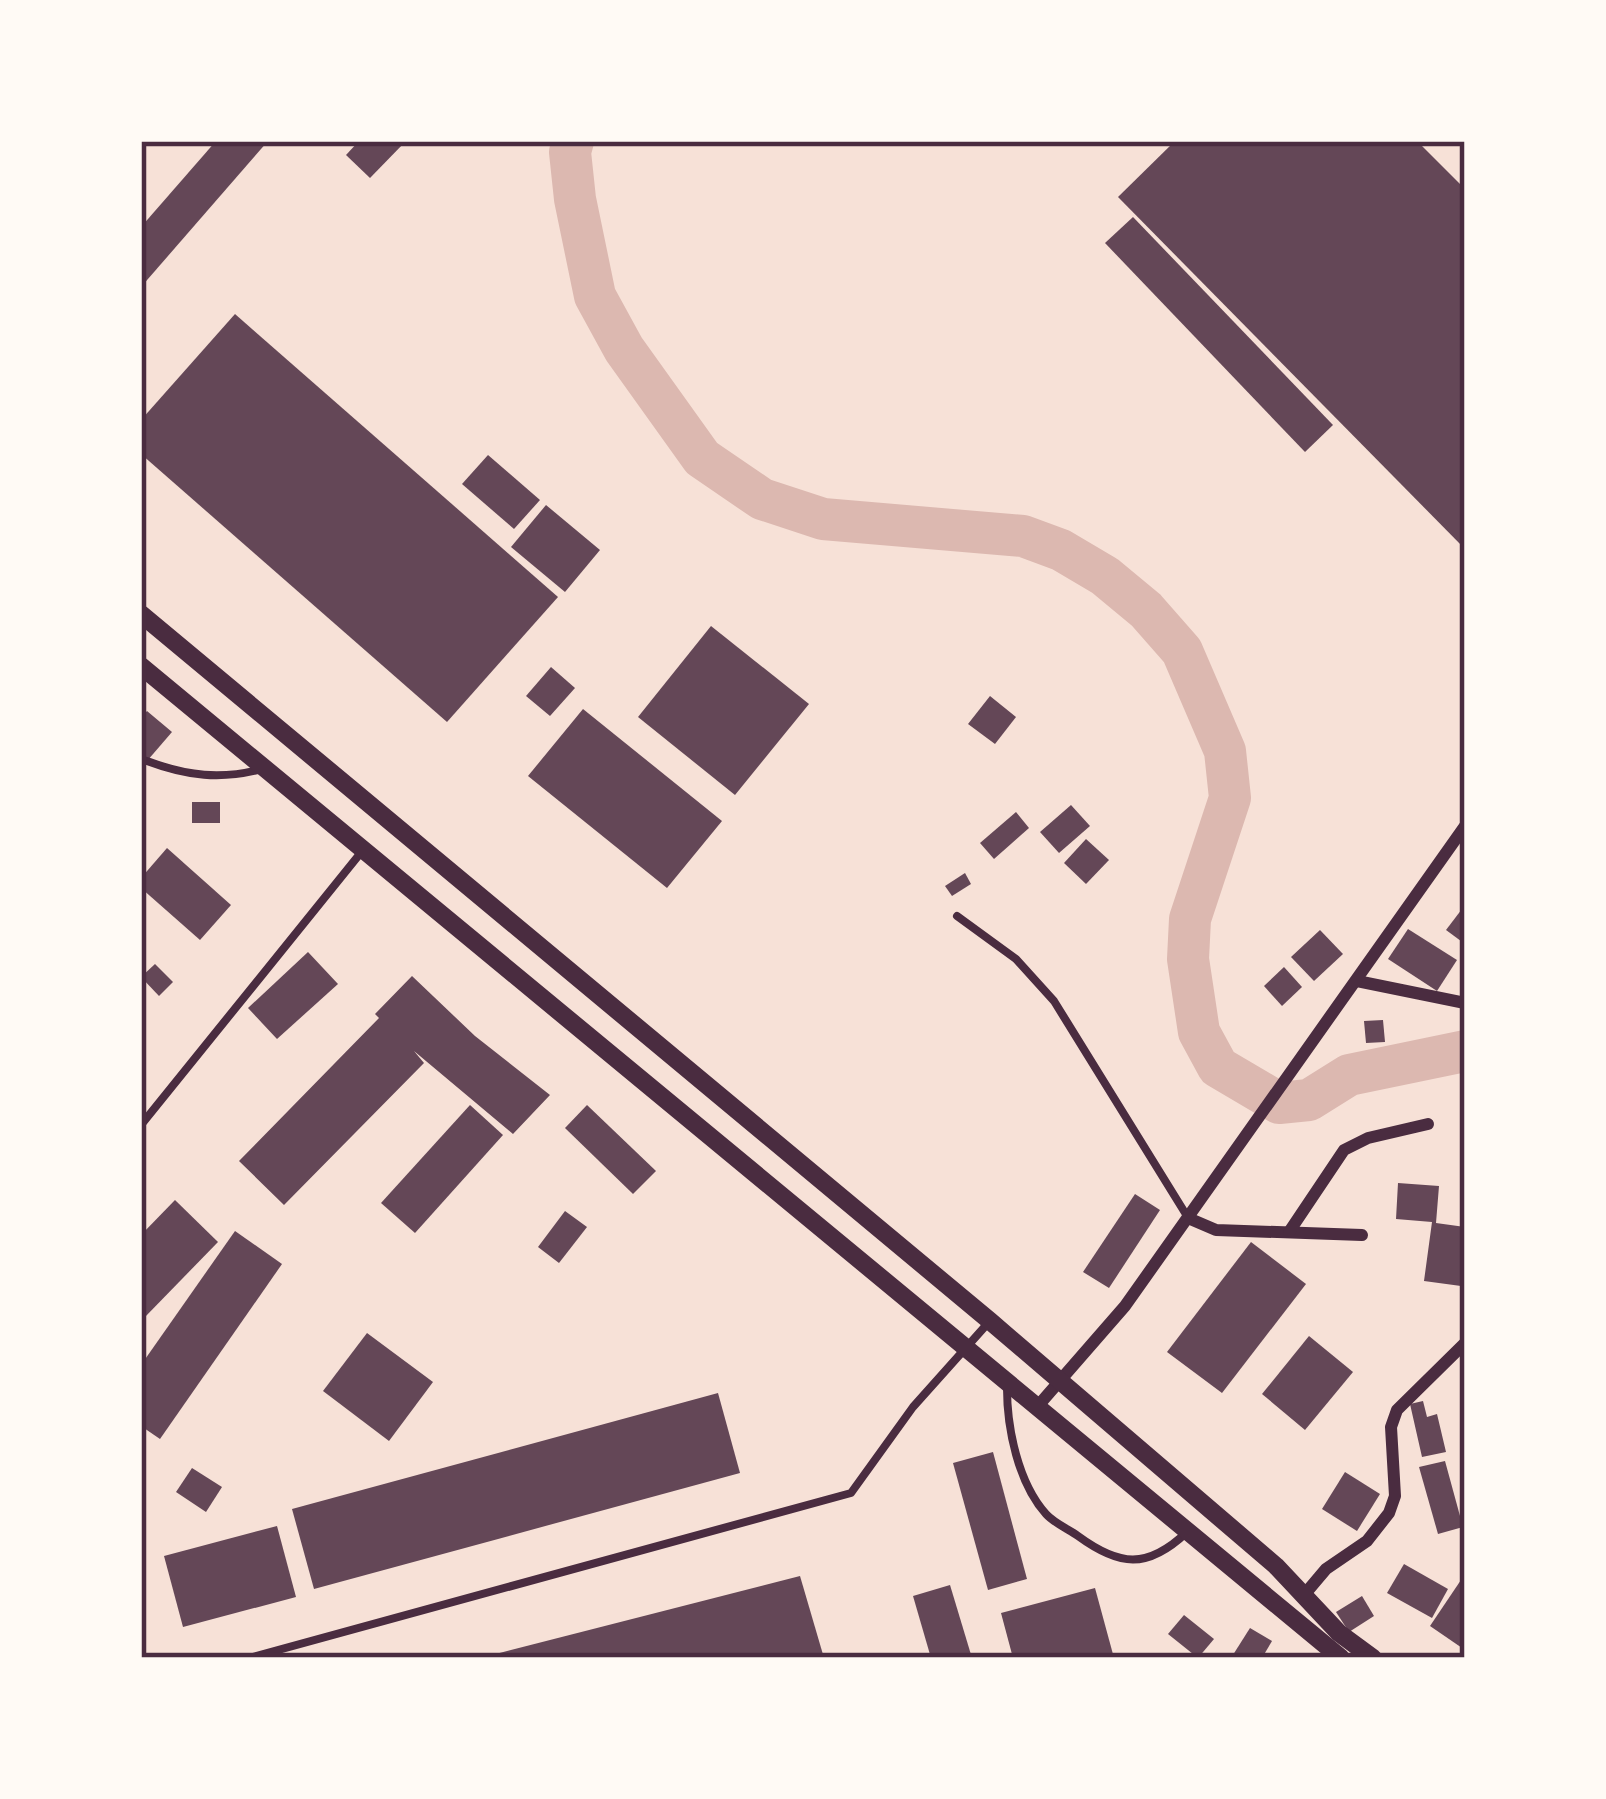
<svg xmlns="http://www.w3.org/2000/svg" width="1606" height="1799" font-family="'Open Sans',sans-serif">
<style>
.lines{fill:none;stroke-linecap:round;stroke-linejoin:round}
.river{stroke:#dcb8b0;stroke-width:42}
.building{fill:#644757}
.service{stroke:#4a2c40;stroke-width:8}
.minor{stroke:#4a2c40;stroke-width:12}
.secondary{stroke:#4a2c40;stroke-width:18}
.neatline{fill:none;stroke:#4a2c40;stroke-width:4.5}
</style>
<rect width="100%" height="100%" fill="#f7e1d7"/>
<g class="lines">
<polyline class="river" points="573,141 570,152 575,199 595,296 624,349 702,458 762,499 823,519 1023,536 1061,550 1105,576 1146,610 1182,651 1225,751 1230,798 1190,919 1188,959 1199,1032 1218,1067 1279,1103 1309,1100 1349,1075 1465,1051"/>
</g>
<g class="building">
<polygon points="216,141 268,141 141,287 141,227"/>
<polygon points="359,141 406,141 370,178 346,155"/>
<polygon points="1175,141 1417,141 1465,189 1465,549 1118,197"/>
<polygon points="1133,217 1333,425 1305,452 1105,243"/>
<polygon points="235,314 558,597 447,722 141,454 141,420"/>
<polygon points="488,455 540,500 514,529 462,484"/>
<polygon points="546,505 600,550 565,592 511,547"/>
<polygon points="711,626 809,704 735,795 638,717"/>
<polygon points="551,667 575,688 550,716 526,696"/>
<polygon points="990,696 1016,717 995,744 968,724"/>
<polygon points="583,709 722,821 667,888 528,776"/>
<polygon points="147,711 172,732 141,768 141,718"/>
<rect x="192" y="802" width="28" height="21"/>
<polygon points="1071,805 1090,826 1059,853 1040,832"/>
<polygon points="1016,812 1029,828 994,859 980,843"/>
<polygon points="1086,839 1109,860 1086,884 1064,863"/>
<polygon points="167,848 231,905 200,940 141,888 141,878"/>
<polygon points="965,873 971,884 952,896 945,886"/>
<polygon points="1465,905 1465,944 1446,930"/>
<polygon points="1408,929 1457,960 1437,991 1388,959"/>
<polygon points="1320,930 1343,954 1314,981 1291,957"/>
<polygon points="308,952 338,984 277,1039 248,1008"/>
<polygon points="155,964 173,982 159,996 141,977"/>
<polygon points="1284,967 1302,987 1282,1006 1264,986"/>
<polygon points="412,976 475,1036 550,1095 513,1134 414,1051 424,1063 284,1205 239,1161 379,1018 375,1014"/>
<polygon points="1383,1020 1385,1042 1366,1043 1364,1021"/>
<polygon points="470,1105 503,1135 415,1233 381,1203"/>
<polygon points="587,1105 656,1171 633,1194 565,1128"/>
<polygon points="1398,1183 1439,1186 1436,1223 1465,1227 1461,1286 1424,1281 1432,1222 1396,1219"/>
<polygon points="1135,1194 1160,1210 1109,1288 1083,1272"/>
<polygon points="175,1200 218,1242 145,1317 141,1313 141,1235"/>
<polygon points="565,1211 587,1227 559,1263 538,1247"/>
<polygon points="235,1231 282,1264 160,1439 141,1426 141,1365"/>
<polygon points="1251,1242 1306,1284 1222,1393 1167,1352"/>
<polygon points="367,1333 433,1382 389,1441 323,1391"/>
<polygon points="1309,1336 1353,1372 1305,1430 1262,1394"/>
<polygon points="718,1393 740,1473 314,1589 292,1509"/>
<polygon points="1423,1401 1427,1417 1437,1414 1446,1452 1422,1457 1410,1404"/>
<polygon points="993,1452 1027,1579 988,1590 953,1463"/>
<polygon points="1445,1461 1463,1527 1438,1534 1419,1467"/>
<polygon points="192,1468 222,1487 206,1512 176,1492"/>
<polygon points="1345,1472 1380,1494 1357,1531 1322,1509"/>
<polygon points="277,1526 296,1597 183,1627 164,1556"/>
<polygon points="1404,1564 1448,1589 1432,1618 1387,1593"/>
<polygon points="1465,1574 1465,1650 1430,1626"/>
<polygon points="800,1576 824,1658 488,1658 488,1656"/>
<polygon points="950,1585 972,1658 931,1658 913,1596"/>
<polygon points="1095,1588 1114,1658 1013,1658 1001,1613"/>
<polygon points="1362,1596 1374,1616 1349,1632 1336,1612"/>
<polygon points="1184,1615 1214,1639 1198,1658 1168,1634"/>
<polygon points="1250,1628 1272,1641 1262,1658 1231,1658"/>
</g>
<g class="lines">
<g class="service">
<path d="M147 761C187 776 221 780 262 769"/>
<polyline points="957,916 1016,959 1054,1001 1187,1216"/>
<polyline points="141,1125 363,850"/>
<path d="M1007 1388C1007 1428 1018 1483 1046 1514 1054 1523 1068 1529 1078 1536 1119 1566 1147 1570 1187 1532"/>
<polyline points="249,1658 851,1493 913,1407 989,1322"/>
</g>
<g class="minor">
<polyline points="1357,981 1465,1003"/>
<polyline points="1188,1218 1216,1230 1362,1235"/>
<polyline points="1289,1232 1344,1150 1368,1138 1428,1124"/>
<polyline points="1037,1407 1125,1306 1465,826"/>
<polyline points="1304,1595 1326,1569 1367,1541 1389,1513 1395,1496 1391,1427 1397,1410 1465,1343"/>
</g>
<g class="secondary">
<polyline points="141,614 990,1321 1276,1566 1339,1633 1373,1658"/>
<polyline points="141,666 1341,1658"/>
</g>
</g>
<rect width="1606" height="1799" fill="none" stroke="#fffaf5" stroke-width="288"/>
<rect x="144" y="144" width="1318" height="1511" class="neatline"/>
</svg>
